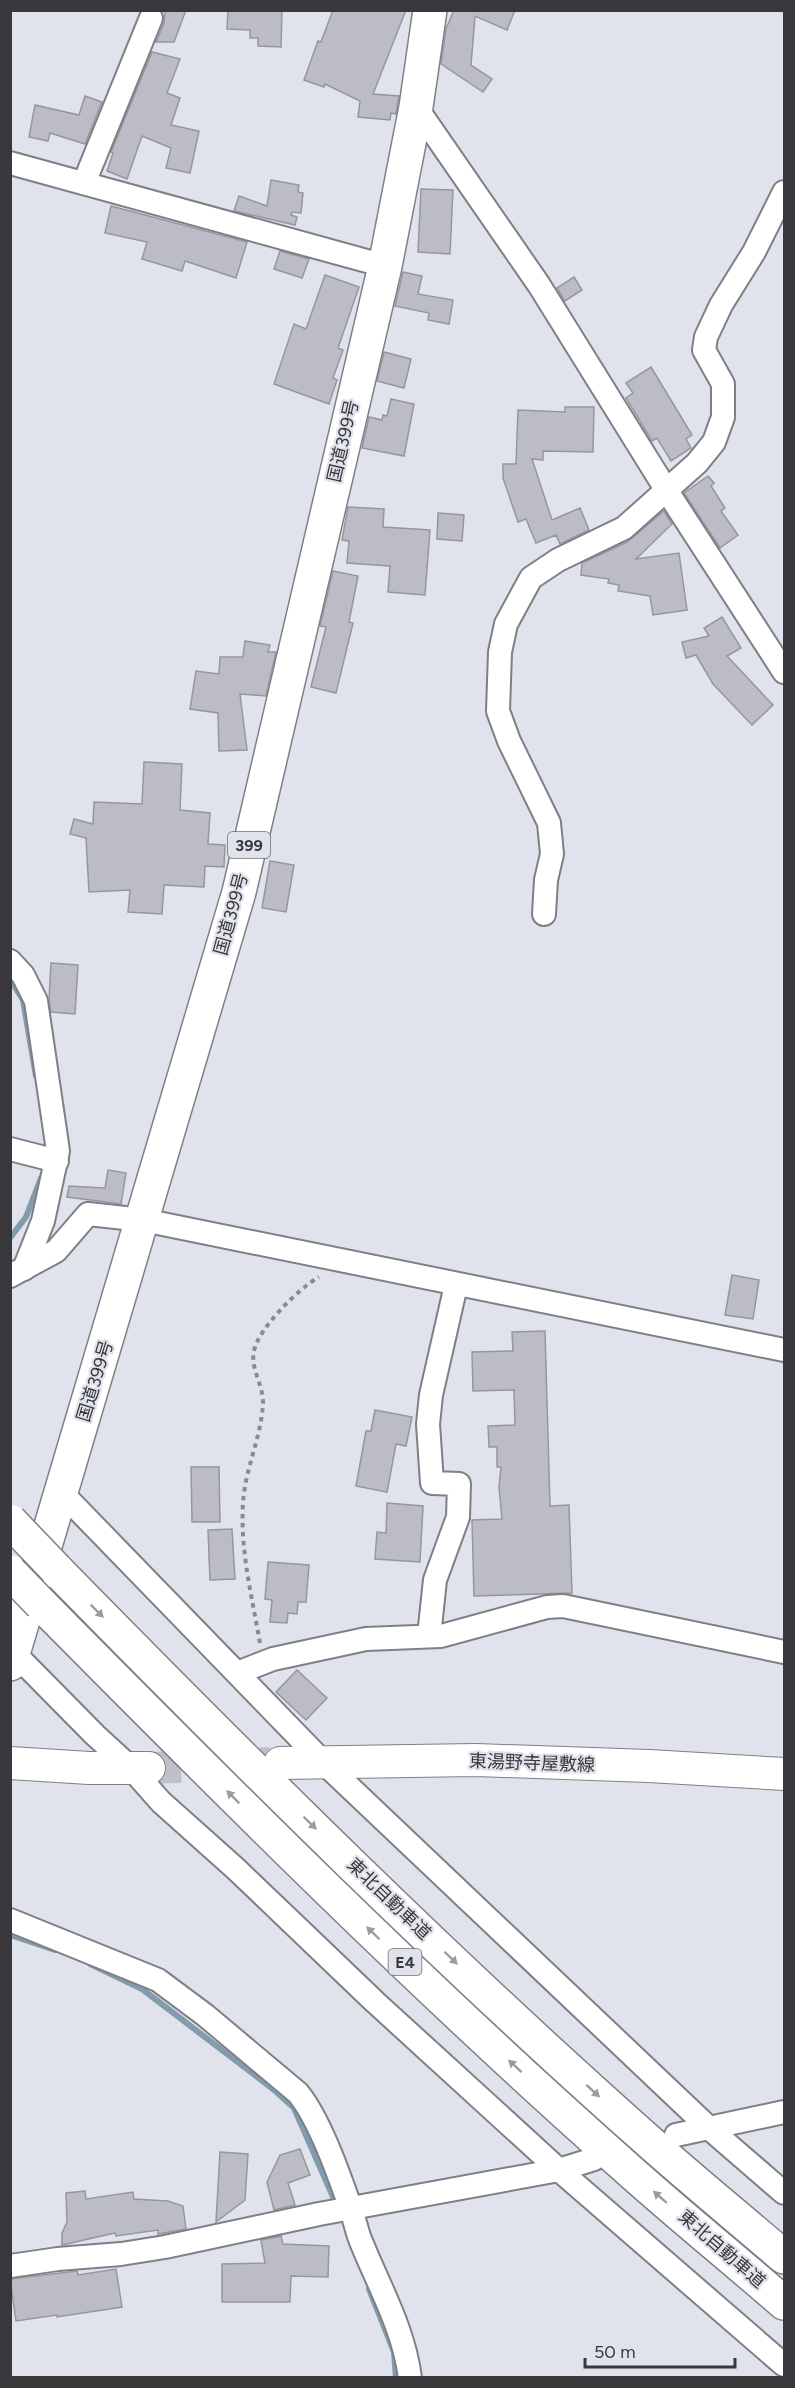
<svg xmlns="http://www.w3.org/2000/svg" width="795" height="2388" font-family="Figtree,'Noto Sans JP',sans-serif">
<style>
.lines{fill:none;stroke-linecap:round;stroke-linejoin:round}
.stream{stroke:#829bad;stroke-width:6}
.building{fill:#bbbcc5;stroke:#95969e;stroke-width:1.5}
.secondary-tunnel{stroke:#bfc1c9;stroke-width:32;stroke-dasharray:32 16;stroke-linecap:butt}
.street-casing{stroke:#7e7f87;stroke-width:26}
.secondary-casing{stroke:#7e7f87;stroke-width:34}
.highway-casing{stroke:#7e7f87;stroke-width:36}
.path{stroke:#898a91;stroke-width:4;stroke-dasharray:4.5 4.5;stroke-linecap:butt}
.street{stroke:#fff;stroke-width:22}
.secondary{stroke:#fff;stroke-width:32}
.highway{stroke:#fff;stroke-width:33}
.highway-bridge-casing{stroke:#7e7f87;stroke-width:36;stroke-linecap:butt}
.highway-bridge{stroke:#fff;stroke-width:33}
.oneway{fill:#9c9c9e}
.labels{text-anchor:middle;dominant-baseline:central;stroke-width:4.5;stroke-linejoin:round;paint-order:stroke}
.shield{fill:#e1e3ec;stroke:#6b6b71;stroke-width:1.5}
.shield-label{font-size:16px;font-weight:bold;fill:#38383c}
.street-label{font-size:18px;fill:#38383c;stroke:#e1e3ec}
</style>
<rect width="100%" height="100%" fill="#e1e3ec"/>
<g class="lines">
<g class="stream">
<polyline points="10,979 23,1000 36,1076"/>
<polyline points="10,1238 26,1217 41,1178"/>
<polyline points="10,1935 55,1950"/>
<polyline points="90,1964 142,1989 273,2089 294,2108 337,2206"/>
<polyline points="369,2289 394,2352 396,2378"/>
</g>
</g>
<g class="building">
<polygon points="165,10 186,10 174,42 156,42 164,23"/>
<polygon points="228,10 282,10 281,47 258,46 258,38 250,38 250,30 227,29"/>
<polygon points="333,10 406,10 373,94 399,96 396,114 391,113 390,120 358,117 360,101 325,84 324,87 304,80 318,41 321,42"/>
<polygon points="454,10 515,10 507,30 475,16 471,65 492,79 483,92 441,64 446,29"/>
<polygon points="152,52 180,59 167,93 180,98 171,125 199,131 190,173 166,168 171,148 142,136 127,179 107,171 113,153 111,152"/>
<polygon points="85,96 102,102 85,144 50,133 48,141 29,137 35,105 79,115"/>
<polygon points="271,180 299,185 298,192 303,193 301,213 292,212 291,215 297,217 295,225 234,211 239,196 267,206"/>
<polygon points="421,189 453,190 450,254 418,252"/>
<polygon points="111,206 247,242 236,278 185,261 182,271 142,259 147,242 105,233"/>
<polygon points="280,251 309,259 302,278 274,269"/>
<polygon points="403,272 422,276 418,294 453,300 449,324 428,320 429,313 395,306"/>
<polygon points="325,275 359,287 338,348 343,350 333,378 337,380 329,404 274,384 294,324 306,329"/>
<polygon points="574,277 582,290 565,301 557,288"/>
<polygon points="384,352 411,359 404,388 377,381"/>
<polygon points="651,367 692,435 686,439 691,448 671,461 657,438 652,441 626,398 633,393 626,383"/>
<polygon points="391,399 414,404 404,456 362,448 369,417 382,420 383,415 387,416"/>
<polygon points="565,407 594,407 593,452 543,451 543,460 532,459 552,520 580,508 589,530 560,544 556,535 536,543 526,519 518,522 503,478 503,464 516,464 518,410 565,412"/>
<polygon points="708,476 714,483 711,486 725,508 721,511 738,535 720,548 684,493"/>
<polygon points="348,507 384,509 383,527 430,530 425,595 388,592 390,566 347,563 349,541 342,540"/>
<polygon points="664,511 672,524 636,559 679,553 687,610 653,615 650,596 618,591 619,585 608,583 609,579 581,575 582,563 627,542"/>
<polygon points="438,513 464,515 462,541 437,539"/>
<polygon points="333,571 358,576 349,622 353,623 336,693 311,687 326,627 320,626"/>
<polygon points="722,617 741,648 727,656 773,705 752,725 713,684 696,655 686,658 682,642 709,636 704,628"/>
<polygon points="245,641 270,645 268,652 276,652 266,696 240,694 247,750 219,751 218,713 190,709 196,671 219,674 220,657 243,657"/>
<polygon points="144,762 182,764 180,810 210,813 208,844 225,845 224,867 205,866 204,887 164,885 162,914 128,912 130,890 89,892 86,838 70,834 74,819 93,824 94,802 142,804"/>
<polygon points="270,861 294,865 286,912 262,908"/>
<polygon points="51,963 78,965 75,1014 51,1012 49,1000"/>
<polygon points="108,1170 126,1173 121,1204 67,1197 69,1186 105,1188"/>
<polygon points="732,1275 759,1280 753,1319 725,1315"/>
<polygon points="545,1331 550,1506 569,1505 572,1593 474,1596 472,1520 502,1519 499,1487 501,1467 497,1467 497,1447 489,1447 488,1426 515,1425 514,1390 473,1391 472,1352 513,1351 512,1332"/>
<polygon points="375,1410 412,1417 406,1446 396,1444 387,1492 356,1486 366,1431 371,1431"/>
<polygon points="191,1467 219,1467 220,1522 192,1522"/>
<polygon points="387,1503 423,1506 420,1562 375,1559 377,1532 386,1533"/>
<polygon points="232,1529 235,1579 210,1580 208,1530"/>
<polygon points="268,1562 309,1565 306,1602 298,1602 297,1614 288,1613 287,1623 270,1622 272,1600 265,1599"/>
<polygon points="297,1670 327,1698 306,1720 276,1692"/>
<polygon points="300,2149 310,2175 288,2183 295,2205 274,2210 267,2182 280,2155"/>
<polygon points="220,2152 248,2154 245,2200 216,2222"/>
<polygon points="85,2191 86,2199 133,2192 134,2199 168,2201 183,2206 186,2229 158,2234 158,2230 116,2236 115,2233 62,2245 62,2233 67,2222 66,2193"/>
<polygon points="281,2236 283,2244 329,2246 328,2277 291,2276 290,2302 222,2302 222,2264 265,2263 261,2240"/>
<polygon points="116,2269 122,2307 57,2317 57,2315 16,2321 10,2279 77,2271 78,2275"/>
</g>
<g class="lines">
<polyline class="secondary-tunnel" points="149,1768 270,1763"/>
<g class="street-casing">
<g id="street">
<polyline points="416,107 539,285 667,491 784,672"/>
<polyline points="10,163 385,266"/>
<polyline points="84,183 151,18"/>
<polyline points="544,914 546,880 552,854 549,823 509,741 498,711 500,652 506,624 531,578 558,560 624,528 697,463 714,442 723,417 723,384 704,350 706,337 721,305 754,252 784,192"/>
<polyline points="10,961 23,975 36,1001 58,1151 43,1221 24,1269"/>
<polyline points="10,1149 57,1161"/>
<polyline points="10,1276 56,1251 88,1214 143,1220 784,1350"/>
<polyline points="61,1492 324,1763 710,2129 784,2193"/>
<polyline points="429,1636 435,1580 458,1517 459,1484 432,1483 428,1424 431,1395 456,1285"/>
<polyline points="14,1653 95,1735 131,1768 161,1802 236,1869 375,2002 559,2170 784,2365"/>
<polyline points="237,1673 273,1659 366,1639 441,1636 547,1607 563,1606 784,1652"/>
<path d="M10 1920 158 1980 205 2015 298 2093C320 2120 339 2175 351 2209 355 2221 357 2233 362 2244 380 2288 404 2330 410 2378"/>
<polyline points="676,2135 784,2112"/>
<polyline points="10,2266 58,2259 121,2254 165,2247 319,2214 559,2170 594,2159"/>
</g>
</g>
<g class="secondary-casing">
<g id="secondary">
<polyline points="10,1763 89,1768 149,1768"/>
<polyline points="280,1763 476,1760 649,1766 784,1774"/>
</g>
</g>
<g class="highway-casing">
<g id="highway">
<path d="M56 1569C250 1767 447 1963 654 2146 697 2184 741 2220 784 2257"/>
<path d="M41 1604C230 1795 420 1985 621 2163 674 2211 730 2256 784 2303"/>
<polyline points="10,1664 239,892 385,266 416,107 430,10"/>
</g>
</g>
<path class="path" d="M260 1643C252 1597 240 1550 243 1503 245 1469 261 1438 263 1404 264 1386 250 1369 254 1351 258 1329 299 1288 319 1277"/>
<use href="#street" class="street"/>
<use href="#secondary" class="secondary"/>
<use href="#highway" class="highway"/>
<g class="highway-bridge-casing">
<g id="highway-bridge">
<polyline points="10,1521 56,1569"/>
<polyline points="10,1572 41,1604"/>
</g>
</g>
<use href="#highway-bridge" class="highway-bridge"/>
</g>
<defs><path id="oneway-solid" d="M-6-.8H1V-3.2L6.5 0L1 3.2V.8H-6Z" transform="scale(1.5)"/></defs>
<g class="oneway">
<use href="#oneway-solid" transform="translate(97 1611) rotate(45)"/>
<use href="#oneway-solid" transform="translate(233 1797) rotate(-135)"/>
<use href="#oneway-solid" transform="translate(310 1823) rotate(44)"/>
<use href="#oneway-solid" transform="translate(373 1933) rotate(-136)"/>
<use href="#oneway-solid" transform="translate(451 1958) rotate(44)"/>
<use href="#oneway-solid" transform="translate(515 2066) rotate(-137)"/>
<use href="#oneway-solid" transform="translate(593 2091) rotate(42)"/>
<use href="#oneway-solid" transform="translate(660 2197) rotate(-139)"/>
</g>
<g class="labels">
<g class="shield">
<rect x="228" y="832" width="42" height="26" rx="4.5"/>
<rect x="388.5" y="1949" width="33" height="26" rx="4.5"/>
</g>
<g class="shield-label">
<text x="249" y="845">399</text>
<text x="405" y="1962">E4</text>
</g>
<g class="street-label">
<text transform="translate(343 441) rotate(-77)">国道399号</text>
<text transform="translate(231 914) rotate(-75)">国道399号</text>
<text transform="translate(95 1381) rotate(-73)">国道399号</text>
<text transform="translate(532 1763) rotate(2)">東湯野寺屋敷線</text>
<text transform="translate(389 1899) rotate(44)">東北自動車道</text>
<text transform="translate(722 2249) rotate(41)">東北自動車道</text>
</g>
</g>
<rect width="795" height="2388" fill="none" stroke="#38383c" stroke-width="24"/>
<path d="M585 2358v9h150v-9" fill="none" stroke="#38383c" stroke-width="3"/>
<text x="594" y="2358" font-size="18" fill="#38383c" stroke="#e1e3ec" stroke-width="4.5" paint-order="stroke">50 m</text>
</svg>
